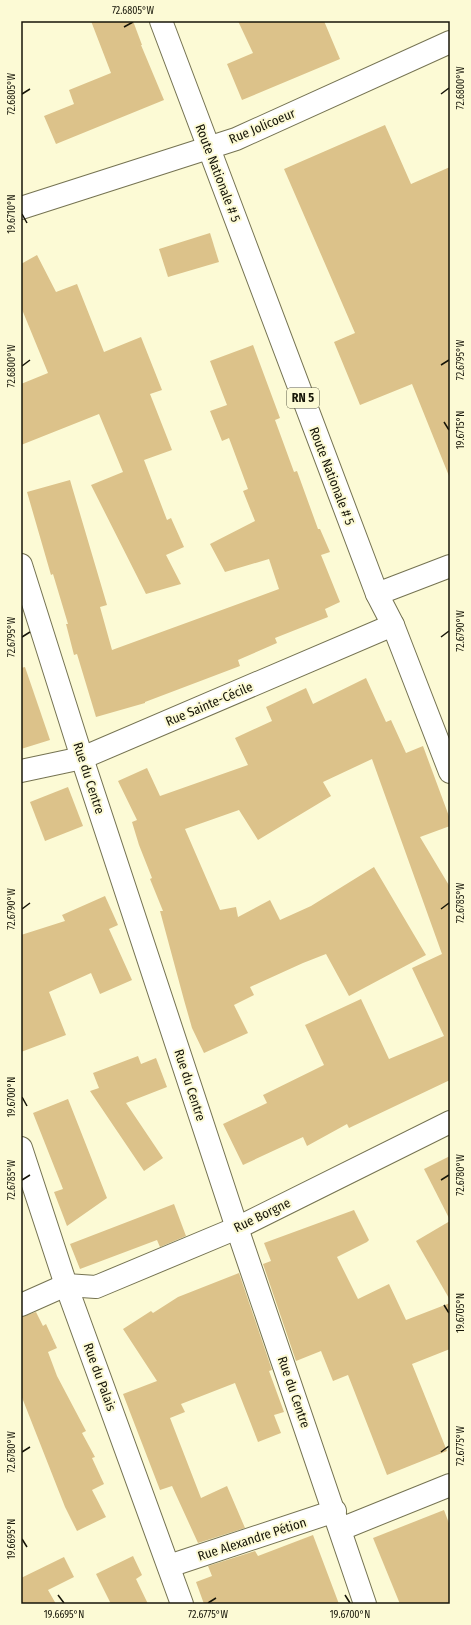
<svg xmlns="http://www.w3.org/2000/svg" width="471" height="1625" font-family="'Fira Sans Condensed',sans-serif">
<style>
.building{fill:#dcc28a}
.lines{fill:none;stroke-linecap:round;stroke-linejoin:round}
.street-casing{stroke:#757352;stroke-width:24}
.primary-casing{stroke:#757352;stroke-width:24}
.street{stroke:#fff;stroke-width:22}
.primary{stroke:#fff;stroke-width:22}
.ticks{fill:none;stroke:#161508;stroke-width:1.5}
.labels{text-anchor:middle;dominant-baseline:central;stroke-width:4;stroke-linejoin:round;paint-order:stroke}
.shield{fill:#fcfad5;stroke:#5b5a46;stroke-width:1}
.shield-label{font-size:12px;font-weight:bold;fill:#161508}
.street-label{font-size:13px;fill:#161508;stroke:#fcfad5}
.neatline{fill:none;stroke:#161508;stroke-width:1.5}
.ticks-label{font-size:10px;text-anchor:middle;fill:#161508}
</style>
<rect width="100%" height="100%" fill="#fcfad5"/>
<g class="building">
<polygon points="91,21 133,21 142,45 141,45 164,100 56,144 44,116 74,104 69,90 111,73"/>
<polygon points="238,21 324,21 340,59 242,100 227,64 253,53"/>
<polygon points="385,125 411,184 450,167 449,476 412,384 360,405 334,342 355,333 284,169"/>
<polygon points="210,233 219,262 168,277 159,249"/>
<polygon points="37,255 56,292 77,284 104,352 141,337 162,390 150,394 172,450 144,460 167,520 171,518 184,547 166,555 181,584 146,594 91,485 123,472 99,414 21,445 21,384 48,373 21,307 21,264"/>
<polygon points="253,345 280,418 275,420 294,472 297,471 318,529 320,529 330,552 321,555 340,602 325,609 328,617 275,638 277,643 238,660 240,666 145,702 145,703 96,717 77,654 74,655 66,624 68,624 53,574 51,575 27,492 70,480 107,605 100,607 112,650 279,589 269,559 225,572 210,544 255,521 243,491 248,489 229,438 222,441 210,411 227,405 210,361"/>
<polygon points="25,667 50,740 21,749 21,668"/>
<polygon points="366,678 386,722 391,720 406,753 423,746 450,819 450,826 420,837 450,887 450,1080 349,1128 347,1124 307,1146 303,1137 243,1165 223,1124 267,1103 263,1095 324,1065 305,1025 361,999 389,1059 444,1036 412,968 442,954 372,759 323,782 331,796 258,840 239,810 185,829 220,910 236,907 238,917 270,900 280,920 311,906 374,867 426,955 349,996 326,954 303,963 250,987 254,995 234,1005 248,1033 204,1053 192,1028 184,1000 160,911 163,911 150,879 152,878 139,845 132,822 137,820 118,781 147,768 160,796 248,765 235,738 272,721 266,707 306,688 313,704"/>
<polygon points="68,787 83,826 45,841 30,802"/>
<polygon points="105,896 118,925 109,929 132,980 100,994 91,973 49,992 66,1035 21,1052 21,935 65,921 62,915"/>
<polygon points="138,1056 141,1064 156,1058 167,1087 126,1103 163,1158 144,1171 90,1091 99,1088 93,1073"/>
<polygon points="68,1099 107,1198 67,1226 54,1192 63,1189 33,1113"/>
<polygon points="450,1156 450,1220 424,1169"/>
<polygon points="174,1204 186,1236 160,1247 157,1240 80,1269 70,1244"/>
<polygon points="354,1210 369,1240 367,1242 337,1257 358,1299 389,1284 406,1320 450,1303 450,1349 412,1364 447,1451 387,1475 348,1375 333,1381 321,1351 296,1361 263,1264 271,1261 264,1243"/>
<polygon points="450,1221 450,1300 416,1241"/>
<polygon points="239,1273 272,1370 269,1371 284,1412 274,1415 281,1433 258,1442 235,1383 181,1404 185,1412 170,1418 201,1498 227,1486 245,1528 198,1543 172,1486 160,1490 123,1394 157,1381 123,1329 151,1311 153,1313 178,1297"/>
<polygon points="36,1312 43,1326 46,1324 57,1348 48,1352 57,1376 86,1431 82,1433 95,1457 92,1458 104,1484 92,1490 106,1517 77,1531 65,1507 21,1395 21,1317"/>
<polygon points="444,1510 450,1526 450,1604 400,1604 373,1538"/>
<polygon points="313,1535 339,1604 204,1604 196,1582 212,1576 208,1566 255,1551 258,1556"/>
<polygon points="133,1556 142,1575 136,1579 148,1604 111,1604 96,1574"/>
<polygon points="64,1557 74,1577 48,1590 56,1604 21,1604 21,1578"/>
</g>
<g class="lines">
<g class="street-casing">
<g id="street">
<polyline points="21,208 236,139 450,42"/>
<polyline points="21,565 82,758 237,1228 365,1604"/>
<polyline points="377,594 450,566"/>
<polyline points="21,771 82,758 393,625"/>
<polyline points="21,1148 66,1285 182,1604"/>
<polyline points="21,1305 66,1285 96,1287 237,1228 450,1122"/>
<polyline points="341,1529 450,1485"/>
<polyline points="169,1566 335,1511"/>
</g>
</g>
<g class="primary-casing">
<polyline id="primary" points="161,21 377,594 393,625 450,772"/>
</g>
<use href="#street" class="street"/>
<use href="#primary" class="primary"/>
</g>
<path class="ticks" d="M124 27 133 22M22 94 30 89M441 94 449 88M22 214 27 223M441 365 449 360M22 366 30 360M444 422 449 430M22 637 30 632M441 637 449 631M22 909 30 903M441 909 449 903M22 1097 27 1106M22 1180 30 1175M441 1180 449 1175M444 1305 449 1313M22 1452 30 1447M441 1452 449 1446M22 1539 27 1547M58 1595 64 1603M345 1595 350 1603M208 1603 216 1598"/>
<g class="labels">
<rect class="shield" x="287" y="388" width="32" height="20" rx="3"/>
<g class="shield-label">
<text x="303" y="398">RN 5</text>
</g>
<g class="street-label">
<text transform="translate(262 126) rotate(-23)">Rue Jolicoeur</text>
<text transform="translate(218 173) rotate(69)">Route Nationale # 5</text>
<text transform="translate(332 476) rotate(69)">Route Nationale # 5</text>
<text transform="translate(209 704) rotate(-23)">Rue Sainte-Cécile</text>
<text transform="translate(89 778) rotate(72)">Rue du Centre</text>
<text transform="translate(190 1085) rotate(72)">Rue du Centre</text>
<text transform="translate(262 1215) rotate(-26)">Rue Borgne</text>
<text transform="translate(100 1377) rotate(70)">Rue du Palais</text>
<text transform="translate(294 1392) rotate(71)">Rue du Centre</text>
<text transform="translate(252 1539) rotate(-18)">Rue Alexandre Pétion</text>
</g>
</g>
<rect width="471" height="1625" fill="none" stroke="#fcfad5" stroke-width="44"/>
<rect x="22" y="22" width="427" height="1581" class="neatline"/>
<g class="ticks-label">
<text x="133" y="14">72.6805°W</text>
<text transform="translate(460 88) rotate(-90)" y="4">72.6800°W</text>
<text transform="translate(11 94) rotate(-90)" y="4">72.6805°W</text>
<text transform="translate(11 214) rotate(-90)" y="4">19.6710°N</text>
<text transform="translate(460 360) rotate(-90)" y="4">72.6795°W</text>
<text transform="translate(11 366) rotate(-90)" y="4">72.6800°W</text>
<text transform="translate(460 430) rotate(-90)" y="4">19.6715°N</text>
<text transform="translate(460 631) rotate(-90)" y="4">72.6790°W</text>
<text transform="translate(11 637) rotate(-90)" y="4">72.6795°W</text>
<text transform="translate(460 903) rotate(-90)" y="4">72.6785°W</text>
<text transform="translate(11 909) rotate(-90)" y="4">72.6790°W</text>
<text transform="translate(11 1097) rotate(-90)" y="4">19.6700°N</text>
<text transform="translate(460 1175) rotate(-90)" y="4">72.6780°W</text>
<text transform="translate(11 1180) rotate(-90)" y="4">72.6785°W</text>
<text transform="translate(460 1313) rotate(-90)" y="4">19.6705°N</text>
<text transform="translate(460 1446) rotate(-90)" y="4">72.6775°W</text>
<text transform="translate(11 1452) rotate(-90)" y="4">72.6780°W</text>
<text transform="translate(11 1539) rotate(-90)" y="4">19.6695°N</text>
<text x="64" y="1618">19.6695°N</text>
<text x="208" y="1618">72.6775°W</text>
<text x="350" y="1618">19.6700°N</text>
</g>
</svg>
